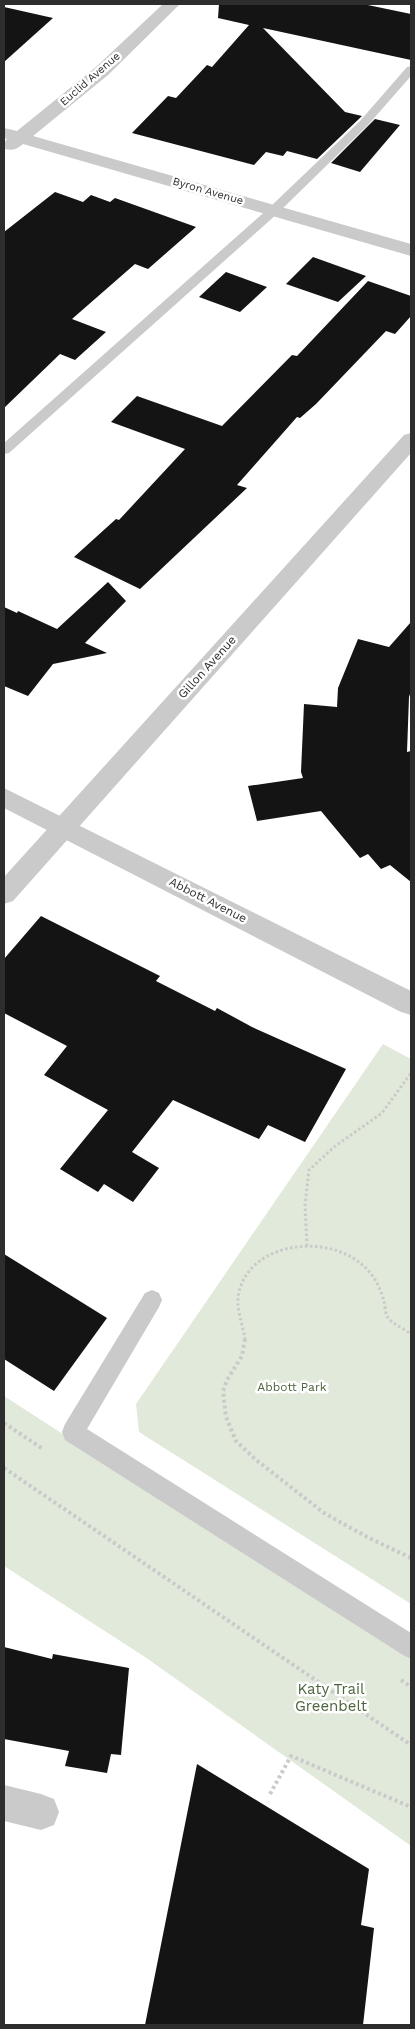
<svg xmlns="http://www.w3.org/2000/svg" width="415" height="2029" font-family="'Work Sans',sans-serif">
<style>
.green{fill:#e1e9db}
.building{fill:#141414}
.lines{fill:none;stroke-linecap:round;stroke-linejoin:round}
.path-far1{stroke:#cacaca;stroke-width:3;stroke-dasharray:2.5 2.5;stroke-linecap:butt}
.path{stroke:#cacaca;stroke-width:4;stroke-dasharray:3 3;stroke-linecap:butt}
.service{fill:#cacaca;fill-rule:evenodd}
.minor{fill:#cacaca;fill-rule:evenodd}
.tertiary{fill:#cacaca;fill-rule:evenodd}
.labels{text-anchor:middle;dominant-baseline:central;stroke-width:5;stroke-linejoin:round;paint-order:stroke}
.far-street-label{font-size:11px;fill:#2d2d2d;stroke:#fff}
.street-label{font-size:12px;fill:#2d2d2d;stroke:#fff}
.park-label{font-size:12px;fill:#4c653d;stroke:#fff}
.near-park-label{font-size:15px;fill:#4c653d;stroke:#fff}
</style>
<rect width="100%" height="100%" fill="#fff"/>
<g class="green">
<polygon points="383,1044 411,1059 411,1604 139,1432 136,1404"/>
<polygon points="4,1396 411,1659 411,1846 145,1657 4,1566"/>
</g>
<g class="building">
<polygon points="219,4 363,4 411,14 411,60 263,28 345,112 362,116 317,159 287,151 283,156 266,152 254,165 132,133 168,96 176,98 207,65 212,67 249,25 218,18"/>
<polygon points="4,7 53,18 4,62"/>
<polygon points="375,119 400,125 360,172 331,163"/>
<polygon points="55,192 83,202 91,195 110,202 115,198 196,227 148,269 135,264 72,319 106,332 75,360 60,354 4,408 4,232"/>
<polygon points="313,257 366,276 338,302 286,284"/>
<polygon points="226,272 267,287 240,312 199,297"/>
<polygon points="368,281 411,296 411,316 395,334 386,331 316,404 300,418 297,417 237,485 247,488 140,589 74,557 116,519 119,520 185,449 111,422 137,396 222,426 292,355 297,356"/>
<polygon points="108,582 126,601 85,643 107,653 53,664 28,696 4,686 4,607 17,613 18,611 57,629"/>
<polygon points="411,622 411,691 409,697 407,752 411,751 411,882 390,865 381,869 368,854 360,858 321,811 257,821 248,786 303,778 301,772 304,704 337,707 338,688 358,639 389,647"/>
<polygon points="41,916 160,976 156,981 215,1011 217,1008 252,1027 346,1069 305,1142 268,1125 259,1139 173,1100 132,1152 159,1168 133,1202 104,1184 98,1192 60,1169 108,1110 44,1075 67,1046 4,1013 4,959"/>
<polygon points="4,1254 107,1318 54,1391 4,1359"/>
<polygon points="4,1647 52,1659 53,1654 129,1668 121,1755 111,1754 107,1773 65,1766 69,1751 4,1739"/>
<polygon points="197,1764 369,1869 361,1925 374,1928 363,2025 145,2025"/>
</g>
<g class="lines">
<g class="path-far1">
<polyline points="307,1246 305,1205 309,1170 334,1147 382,1113 411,1073"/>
<path d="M245 1340C243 1324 235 1308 239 1292 251 1242 325 1234 360 1263 372 1272 380 1286 384 1301 385 1305 385 1312 387 1316 390 1323 405 1329 411 1334"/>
</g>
<g class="path">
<polyline points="245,1339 242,1356 227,1380 223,1391 226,1417 236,1441 255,1459 324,1513 367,1537 411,1558"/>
<polyline points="4,1423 43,1449"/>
<polyline points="4,1468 411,1745"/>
<polyline points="401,1680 411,1687"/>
<polyline points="270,1794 291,1756 411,1807"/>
</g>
<g class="service">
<polygon points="411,66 411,76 368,125 278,213 9,453 4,454 4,443 270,207 360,121 407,67"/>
<polygon points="152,1290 159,1293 162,1300 159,1307 87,1429 411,1633 411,1659 403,1655 65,1440 62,1432 65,1424 145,1293"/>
</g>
<g class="minor">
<path d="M163 4H180L108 75 33 136 411 244V256L23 144C17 149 13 151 5 149L4 143 7 139 4 138V128L17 131 96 67Z"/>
<polygon points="411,433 411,453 13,901 4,904 4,877 404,435"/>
<polygon points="4,1785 41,1794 54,1799 59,1812 54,1825 41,1830 4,1821"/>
</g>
<polygon class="tertiary" points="4,788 411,991 411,1015 401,1012 4,808"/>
</g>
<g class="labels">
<g class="far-street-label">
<text transform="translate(90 79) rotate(-41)">Euclid Avenue</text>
<text transform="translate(208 191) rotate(16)">Byron Avenue</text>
</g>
<g class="street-label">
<text transform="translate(207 667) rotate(-48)">Gillon Avenue</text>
<text transform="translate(208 900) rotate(27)">Abbott Avenue</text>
</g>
<g class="park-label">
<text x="292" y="1387">Abbott Park</text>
</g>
<g class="near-park-label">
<text x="331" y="1689">Katy Trail<tspan x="331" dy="17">Greenbelt</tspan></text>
</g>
</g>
<rect width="415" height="2029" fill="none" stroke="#2d2d2d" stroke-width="10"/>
</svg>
